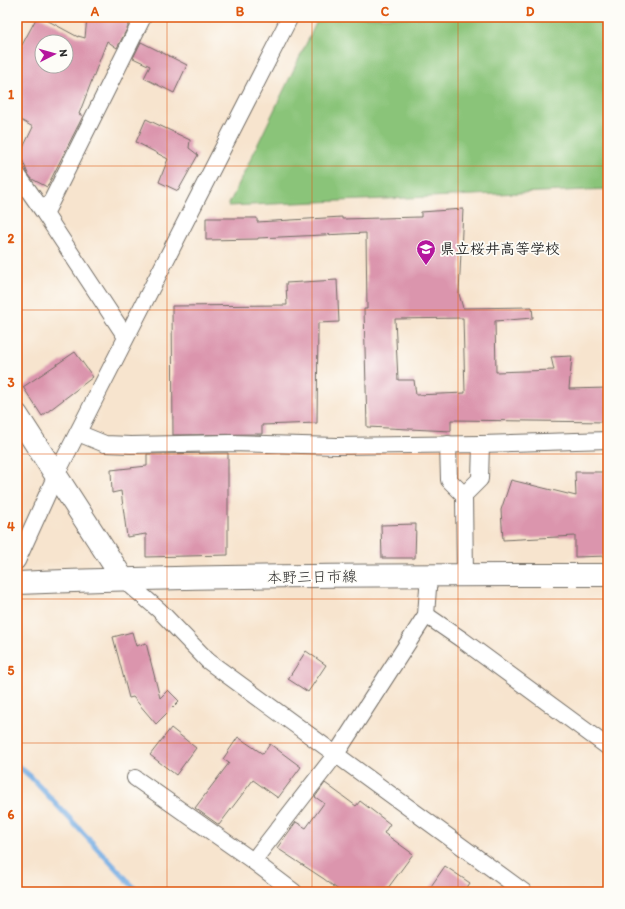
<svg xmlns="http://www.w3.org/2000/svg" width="625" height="909" font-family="Itim,'Klee One',sans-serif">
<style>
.green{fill:#8ac479;stroke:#5a7852}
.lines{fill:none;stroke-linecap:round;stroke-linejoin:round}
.stream{stroke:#73ace3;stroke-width:5.5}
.building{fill:#db95ad;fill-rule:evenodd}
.street-casing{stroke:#726c64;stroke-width:18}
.secondary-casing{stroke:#726c64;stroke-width:24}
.street{stroke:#fff;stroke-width:16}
.secondary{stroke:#fff;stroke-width:22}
.grid{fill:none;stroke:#df570e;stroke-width:1;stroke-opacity:0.55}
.labels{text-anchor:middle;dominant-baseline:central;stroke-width:3.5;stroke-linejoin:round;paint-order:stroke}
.poi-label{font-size:15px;font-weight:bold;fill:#2b2b2b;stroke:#fdfcf7;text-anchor:start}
.street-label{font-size:15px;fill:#2b2b2b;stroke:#fdfcf7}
.neatline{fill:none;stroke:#df570e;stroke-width:1.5}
.grid-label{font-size:13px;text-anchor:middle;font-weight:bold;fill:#df570e}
</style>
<rect width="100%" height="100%" fill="#fdfcf7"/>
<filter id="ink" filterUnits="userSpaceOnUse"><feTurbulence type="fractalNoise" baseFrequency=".025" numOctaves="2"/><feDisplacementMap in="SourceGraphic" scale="8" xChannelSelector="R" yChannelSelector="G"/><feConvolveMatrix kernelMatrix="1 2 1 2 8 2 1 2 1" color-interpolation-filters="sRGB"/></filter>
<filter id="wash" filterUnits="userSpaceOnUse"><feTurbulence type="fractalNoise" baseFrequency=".012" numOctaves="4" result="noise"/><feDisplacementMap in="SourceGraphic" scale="16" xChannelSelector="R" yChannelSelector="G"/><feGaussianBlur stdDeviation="0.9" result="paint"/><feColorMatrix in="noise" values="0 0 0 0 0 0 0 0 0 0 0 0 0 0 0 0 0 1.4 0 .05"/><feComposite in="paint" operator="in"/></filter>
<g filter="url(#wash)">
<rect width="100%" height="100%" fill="#f7e4ce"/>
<polygon class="green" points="319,17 608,17 608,189 228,206"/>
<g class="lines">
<polyline class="stream" points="17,765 30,776 138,892"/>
</g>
<g id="blocks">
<g class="building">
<path d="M37 17H41L78 37V36L85 38 87 17H127L128 27 117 48 107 41 79 114 83 116 47 187 32 179 28 174 20 154 33 127 17 118V42L22 45ZM42 42H66V66H42Z"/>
<polygon points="141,42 187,65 174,93 144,78 150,66 133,58"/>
<polygon points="146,119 190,140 189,148 198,155 178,191 159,182 168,159 136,142"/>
<path d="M463 209 459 294 463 308 532 307 533 318 495 321 496 372 554 370 551 357 572 356 569 389 608 388V422L451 420V431L367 427 364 309H367L366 233 258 238V239L206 240V218H257V222L342 217V219L421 217V212ZM463 318 465 393 416 395 414 380H398L395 319Z"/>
<polygon points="337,280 339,322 318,323 317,423 262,425 262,434 173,435 172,306 287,305 286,283"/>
<polygon points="75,352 93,377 42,416 23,387"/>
<polygon points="228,453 228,555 146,557 146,534 127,537 121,491 112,493 111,470 147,466 147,454"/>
<polygon points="575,472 608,472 608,556 575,557 575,536 503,540 501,510 511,480 576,496"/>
<polygon points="416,524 415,558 382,558 381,525"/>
<polygon points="132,632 136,646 146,643 160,698 168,690 179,701 156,724 133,697 129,698 113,637"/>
<polygon points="306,651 326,665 308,692 288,679"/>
<polygon points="171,728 196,748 176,775 150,755"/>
<polygon points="238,737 263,754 270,744 301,767 278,798 253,780 219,825 195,808 229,763 223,759"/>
<polygon points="325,783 356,806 360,801 390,824 384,833 413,854 385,892 341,892 324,879 277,848 296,822 306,828 324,803 315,797"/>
<polygon points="445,866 470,883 464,892 427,892"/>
</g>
</g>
</g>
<g filter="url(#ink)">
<use href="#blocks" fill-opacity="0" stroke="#726c64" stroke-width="1"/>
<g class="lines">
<g class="street-casing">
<g id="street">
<polyline points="17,174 45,214 126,337"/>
<polyline points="45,214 143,17"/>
<polyline points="78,433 105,444 131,445 230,443 337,446 481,444 480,479 464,495 465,575"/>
<polyline points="448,444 449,480 464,495"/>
<polyline points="481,444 608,440"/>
<polyline points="17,561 56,475 290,17"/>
<polyline points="123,579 159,610 208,661 524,892"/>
<polyline points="426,615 461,639 608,747"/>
<polyline points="135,778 253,861 336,754 426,615 429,575"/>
<polyline points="253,861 294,892"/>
</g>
</g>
<g class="secondary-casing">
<g id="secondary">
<polyline points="17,415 123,579"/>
<path d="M17 583C214 575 411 575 608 575"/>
</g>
</g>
<use href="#street" class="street"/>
<use href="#secondary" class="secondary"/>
</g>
</g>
<path class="grid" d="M167 17V892M312 17V892M458 17V892M17 166H608M17 310H608M17 454H608M17 599H608M17 743H608"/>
<defs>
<g id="school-pin" transform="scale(1)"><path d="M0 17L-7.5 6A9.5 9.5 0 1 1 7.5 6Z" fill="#b5179e" stroke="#fdfcf7"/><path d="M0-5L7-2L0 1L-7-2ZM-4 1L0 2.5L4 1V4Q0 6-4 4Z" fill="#fff"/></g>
</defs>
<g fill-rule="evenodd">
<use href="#school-pin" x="426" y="249"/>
</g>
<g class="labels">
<g class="poi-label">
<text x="440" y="249">県立桜井高等学校</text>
</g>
<g class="street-label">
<text transform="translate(312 577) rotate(-1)">本野三日市線</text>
</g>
</g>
<rect width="625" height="909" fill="none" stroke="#fdfcf7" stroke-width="44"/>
<g transform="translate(54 54) rotate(84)"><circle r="19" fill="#fdfcf7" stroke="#a9a8a5"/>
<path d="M0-3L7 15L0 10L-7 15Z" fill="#b5179e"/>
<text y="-6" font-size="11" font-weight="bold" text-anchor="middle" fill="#2b2b2b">N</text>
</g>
<rect x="22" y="22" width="581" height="865" class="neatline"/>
<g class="grid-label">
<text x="95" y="16">A</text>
<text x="240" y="16">B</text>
<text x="385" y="16">C</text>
<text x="530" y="16">D</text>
<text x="11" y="99">1</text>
<text x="11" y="243">2</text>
<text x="11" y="387">3</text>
<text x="11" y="531">4</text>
<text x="11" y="675">5</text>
<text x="11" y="819">6</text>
</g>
</svg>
